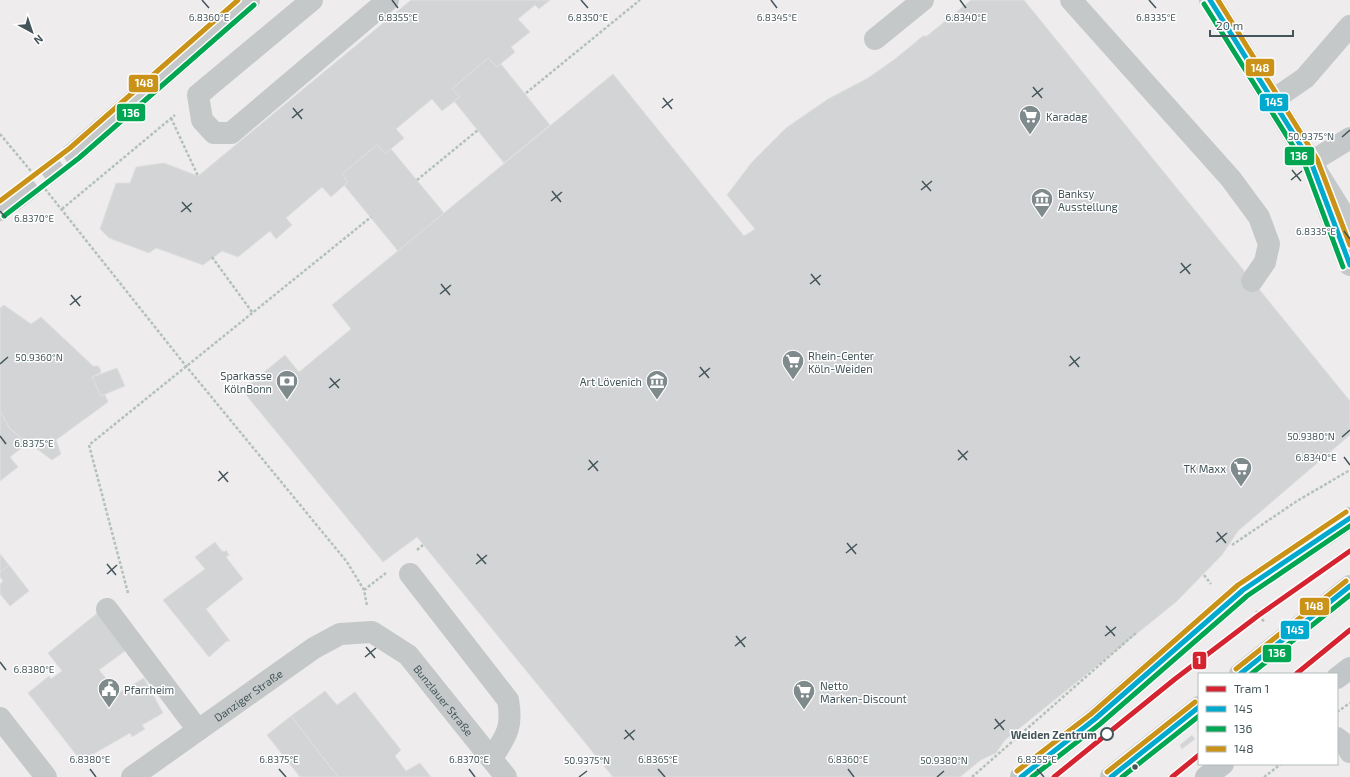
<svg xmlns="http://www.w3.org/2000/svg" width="1350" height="777" font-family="'Exo 2',sans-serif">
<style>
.building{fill:#d3d4d6;stroke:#dfdfe0}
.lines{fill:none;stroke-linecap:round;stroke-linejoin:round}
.minor-tunnel{stroke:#c3c6c8;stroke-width:22;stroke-dasharray:22 11;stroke-linecap:butt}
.path{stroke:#b3c1b9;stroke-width:2.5;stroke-dasharray:3 2;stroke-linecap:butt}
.minor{stroke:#c4c8c9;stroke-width:22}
.major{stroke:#c1c7c9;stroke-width:22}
.bus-1-casing{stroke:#fff;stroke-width:8}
.bus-2-casing{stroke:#fff;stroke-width:8}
.bus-3-casing{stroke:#fff;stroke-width:8}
.bus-1{stroke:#00a9ce;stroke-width:5}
.bus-2{stroke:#00a651;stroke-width:5}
.bus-3{stroke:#ca9216;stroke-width:5}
.tram-1-casing{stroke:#fff;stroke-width:8}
.tram-1{stroke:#d52330;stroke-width:5}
.ticks{fill:none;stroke:#43555a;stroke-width:1.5}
.stop-dot{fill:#fff;stroke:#43555a;stroke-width:2}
.bus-dot{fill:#43555a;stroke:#fff;stroke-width:1.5}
.labels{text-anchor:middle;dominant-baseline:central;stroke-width:3;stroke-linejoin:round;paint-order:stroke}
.poi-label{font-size:11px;fill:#43555a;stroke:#fff;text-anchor:start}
.street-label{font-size:11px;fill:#43555a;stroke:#fff}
.stop-label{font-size:11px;font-weight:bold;fill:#43555a;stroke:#fff;text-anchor:end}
.ticks-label{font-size:10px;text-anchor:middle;fill:#43555a;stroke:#fff;stroke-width:3;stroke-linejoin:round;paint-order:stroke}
.line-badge{stroke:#fff;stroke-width:1.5}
.badge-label{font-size:11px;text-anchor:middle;font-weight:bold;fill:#fff}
</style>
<rect width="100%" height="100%" fill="#eeeced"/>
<g class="building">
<polygon points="411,0 550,0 539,9 535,5 518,19 530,32 511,47 515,52 497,67 488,58 452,89 460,97 442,111 432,99 396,129 404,138 385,154 377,145 342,174 348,182 331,197 322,187 286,218 292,225 276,239 270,231 238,257 222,251 203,265 156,248 149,253 109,238 100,229 116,183 130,183 136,167 164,163 198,176"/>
<polygon points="971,0 1024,0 1350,401 1350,435 1238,531 1222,555 1176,602 1005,740 996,753 981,760 960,777 613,777 417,537 383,562 242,390 285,355 299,372 351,329 332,305 613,74 744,236 755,229 727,195 752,162 786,128 828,99 868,78 895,59 923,36 927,36"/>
<polygon points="488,58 497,67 501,64 550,125 504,163 454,101 460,97 452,89"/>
<polygon points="377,145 385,154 391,149 444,213 398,251 344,185 348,182 342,174"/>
<polygon points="4,305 31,324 41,317 93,366 98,366 101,370 100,373 92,377 101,396 105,395 108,402 56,440 61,454 52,460 10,429 0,411 0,308"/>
<polygon points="117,368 125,386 101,396 92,377"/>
<polygon points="0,411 10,429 28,443 10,457 18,467 0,481"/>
<polygon points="215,542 221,550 224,552 226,550 229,555 226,557 243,579 206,609 230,641 227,641 209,657 163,600 205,569 195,557"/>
<polygon points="0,554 9,565 0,572"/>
<polygon points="9,565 29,591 10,606 0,594 0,584 3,581 0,577 0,572"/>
<polygon points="100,611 129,648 99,670 118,693 144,678 163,713 142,725 145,729 132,737 130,733 81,761 28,693 49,676 51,679 62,671 48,653"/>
<polygon points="325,691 337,705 355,692 401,750 395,756 406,771 420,763 431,777 338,777 291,716"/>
<polygon points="291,716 338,777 300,777 267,735"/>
<polygon points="1192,735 1195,739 1182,749 1180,745"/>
</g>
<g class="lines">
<polyline class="minor-tunnel" points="18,197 74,153"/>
<g class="path">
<polyline points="526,93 640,0"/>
<polyline points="171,118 198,176"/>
<polyline points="0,134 35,176"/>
<polyline points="417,180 478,130"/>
<polyline points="42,185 186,366 347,562 364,590 367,606"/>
<polyline points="62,209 175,115"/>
<polyline points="212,257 252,312"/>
<polyline points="1232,545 1297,501 1350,470"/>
<polyline points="417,550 423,545"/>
<polyline points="1204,575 1211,584"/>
<polyline points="364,590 386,573"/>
<polyline points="128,593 89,445 371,217"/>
<polyline points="1256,611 1265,623"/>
<polyline points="1337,712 1350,703"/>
<polyline points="972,777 1137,632"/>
<polyline points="1264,777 1281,764"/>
</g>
<g class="minor">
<polyline points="312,0 198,95 202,120 214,133 231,133 388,0"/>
<polyline points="1071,0 1231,179 1259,217 1269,244 1265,262 1252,281"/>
<polyline points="1210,0 1350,225"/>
<polyline points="875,39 923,0"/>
<polyline points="1273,100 1305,78 1350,26"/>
<polyline points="74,153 249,0"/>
<polyline points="1311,162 1350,138"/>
<polyline points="1328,208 1350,265"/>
<polyline points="0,210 18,197"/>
<path d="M410 574 508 700C513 728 506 736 492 758"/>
<polyline points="107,609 198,730"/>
<polyline points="1240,674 1350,586"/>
<polyline points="0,718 46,777"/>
<polyline points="1337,738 1347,746 1350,752"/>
<path id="s1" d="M132 777 314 648 340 634 372 632 408 655 506 777"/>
<polyline points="1111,777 1199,707"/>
</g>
<g class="major">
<polyline points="1337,678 1350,668"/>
<polyline points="1021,777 1095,719 1243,590 1350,518"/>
<polyline points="1206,777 1223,764"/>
</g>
<g class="bus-1-casing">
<g id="bus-1">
<polyline points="1210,0 1311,162 1350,265"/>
<polyline points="1240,674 1350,586"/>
<polyline points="1021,777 1095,719 1243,590 1350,518"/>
<polyline points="1111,777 1199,707"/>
</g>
</g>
<g class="bus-2-casing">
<g id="bus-2">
<polyline points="1204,4 1305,165 1343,267"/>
<polyline points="4,216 79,158 254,5"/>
<polyline points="1251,674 1350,595"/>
<polyline points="1032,777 1100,724 1247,596 1350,526"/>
<polyline points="1122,777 1199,716"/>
</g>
</g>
<g class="bus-3-casing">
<g id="bus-3">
<polyline points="1218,0 1317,159 1350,245"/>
<polyline points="0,201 70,148 238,0"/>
<polyline points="1236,669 1346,581"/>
<polyline points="1017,771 1091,714 1238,585 1346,512"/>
<polyline points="1107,772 1195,702"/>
</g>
</g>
<use href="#bus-1" class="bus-1"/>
<use href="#bus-2" class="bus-2"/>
<use href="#bus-3" class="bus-3"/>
<g class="tram-1-casing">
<g id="tram-1">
<polyline points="1296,674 1350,630"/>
<polyline points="1054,777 1175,679 1259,615 1350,551"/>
<polyline points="1172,777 1199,755"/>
</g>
</g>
<use href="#tram-1" class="tram-1"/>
</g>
<path class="ticks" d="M202 0 209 8M392 0 398 8M581 0 588 8M771 0 777 8M960 0 966 8M1149 0 1156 8M1033 87 1042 98M1032 97 1043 88M663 98 672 109M293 108 302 119M662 108 673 99M292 118 303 109M1342 137 1350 130M1292 170 1301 181M1291 180 1302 171M922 181 931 191M921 190 932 181M552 191 561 202M551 201 562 192M182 202 191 212M0 211 6 218M181 212 192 203M1344 231 1350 239M1181 263 1190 274M1180 273 1191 264M811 274 820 285M441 284 450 295M810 284 821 275M440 294 451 285M71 295 80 306M70 305 81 296M1070 356 1079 367M0 364 8 357M1069 366 1080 357M700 367 709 378M699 377 710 368M330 378 339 388M329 388 340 379M0 436 6 444M1342 437 1350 430M958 450 967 460M1344 457 1350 465M589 460 598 471M958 460 968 451M588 470 598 461M219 471 228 482M218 481 228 472M1217 532 1226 543M1216 542 1227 533M847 543 856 554M846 553 857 544M477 554 486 564M107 564 116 575M476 564 487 555M107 574 117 565M1106 626 1115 636M736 636 745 647M1105 636 1116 627M735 646 746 637M366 647 375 658M365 657 376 648M0 662 6 670M995 719 1004 730M994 729 1005 720M625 730 634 740M624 739 635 730M90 769 96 777M279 769 286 777M469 769 475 777M658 769 665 777M848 769 854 777M1037 769 1044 777M579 777 587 771M937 777 944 771"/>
<defs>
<g id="supermarket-pin" transform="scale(1.15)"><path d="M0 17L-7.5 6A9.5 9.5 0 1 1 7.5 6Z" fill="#7f8a8d" stroke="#fff"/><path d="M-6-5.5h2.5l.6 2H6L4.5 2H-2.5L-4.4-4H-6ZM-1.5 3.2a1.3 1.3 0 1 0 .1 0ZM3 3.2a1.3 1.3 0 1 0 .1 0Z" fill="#fff"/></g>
<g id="museum-pin" transform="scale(1.15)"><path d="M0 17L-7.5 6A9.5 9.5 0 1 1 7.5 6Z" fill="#7f8a8d" stroke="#fff"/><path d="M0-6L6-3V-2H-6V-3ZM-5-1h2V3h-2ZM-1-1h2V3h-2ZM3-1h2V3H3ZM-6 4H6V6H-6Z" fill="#fff"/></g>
<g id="bank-pin" transform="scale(1.15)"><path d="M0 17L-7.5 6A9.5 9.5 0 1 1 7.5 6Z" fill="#7f8a8d" stroke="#fff"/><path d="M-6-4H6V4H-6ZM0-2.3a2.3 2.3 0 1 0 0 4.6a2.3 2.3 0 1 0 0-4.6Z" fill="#fff"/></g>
<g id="civic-pin" transform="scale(1.15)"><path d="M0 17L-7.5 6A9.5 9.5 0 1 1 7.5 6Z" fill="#7f8a8d" stroke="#fff"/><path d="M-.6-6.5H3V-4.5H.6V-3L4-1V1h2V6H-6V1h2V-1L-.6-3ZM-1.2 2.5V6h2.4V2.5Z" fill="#fff"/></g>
</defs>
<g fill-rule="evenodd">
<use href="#supermarket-pin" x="1030" y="116"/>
<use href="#museum-pin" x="1042" y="199"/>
<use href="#supermarket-pin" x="793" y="361"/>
<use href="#bank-pin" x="287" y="381"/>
<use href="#museum-pin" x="657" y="381"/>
<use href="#supermarket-pin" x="1241" y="468"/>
<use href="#civic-pin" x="109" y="689"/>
<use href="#supermarket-pin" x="804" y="691"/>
</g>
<circle class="stop-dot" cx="1107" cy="734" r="6"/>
<circle class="bus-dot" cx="1135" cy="767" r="3.5"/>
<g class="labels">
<g class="poi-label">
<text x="1046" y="116">Karadag</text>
<text x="1058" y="193">Banksy<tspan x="1058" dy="13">Ausstellung</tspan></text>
<text x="808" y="355">Rhein-Center<tspan x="808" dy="13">Köln-Weiden</tspan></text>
<text x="272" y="375" text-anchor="end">Sparkasse<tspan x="272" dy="13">KölnBonn</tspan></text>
<text x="642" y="381" text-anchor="end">Art Lövenich</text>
<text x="1226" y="468" text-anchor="end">TK Maxx</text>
<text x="820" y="685">Netto<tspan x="820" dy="13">Marken-Discount</tspan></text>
<text x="124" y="689">Pfarrheim</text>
</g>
<g class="street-label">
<text stroke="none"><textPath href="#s1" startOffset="142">Danziger Straße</textPath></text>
<text stroke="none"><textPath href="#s1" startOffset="385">Bunzlauer Straße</textPath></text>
</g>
<g class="stop-label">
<text x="1097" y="734">Weiden Zentrum</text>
</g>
</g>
<g class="ticks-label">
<text x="209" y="21">6.8360°E</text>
<text x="398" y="21">6.8355°E</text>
<text x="588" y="21">6.8350°E</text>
<text x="777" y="21">6.8345°E</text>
<text x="966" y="21">6.8340°E</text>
<text x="1156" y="21">6.8335°E</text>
<text x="1311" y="140">50.9375°N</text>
<text x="34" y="222">6.8370°E</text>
<text x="1316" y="235">6.8335°E</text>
<text x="39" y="361">50.9360°N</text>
<text x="1311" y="440">50.9380°N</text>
<text x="34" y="447">6.8375°E</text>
<text x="1316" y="461">6.8340°E</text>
<text x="34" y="673">6.8380°E</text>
<text x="90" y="763">6.8380°E</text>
<text x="279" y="763">6.8375°E</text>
<text x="469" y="763">6.8370°E</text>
<text x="658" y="763">6.8365°E</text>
<text x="848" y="763">6.8360°E</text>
<text x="1037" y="763">6.8355°E</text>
<text x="587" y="764">50.9375°N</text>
<text x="944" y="764">50.9380°N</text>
</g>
<g class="line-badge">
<rect x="1245" y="58" width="30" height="19" rx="4" fill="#ca9216"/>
<rect x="128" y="74" width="31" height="19" rx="4" fill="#ca9216"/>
<rect x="1259" y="93" width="30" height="19" rx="4" fill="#00a9ce"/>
<rect x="116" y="103" width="30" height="19" rx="4" fill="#00a651"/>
<rect x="1284" y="146" width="31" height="20" rx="4" fill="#00a651"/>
<rect x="1299" y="597" width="31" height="19" rx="4" fill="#ca9216"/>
<rect x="1280" y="620" width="30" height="20" rx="4" fill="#00a9ce"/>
<rect x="1262" y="644" width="30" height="19" rx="4" fill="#00a651"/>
<rect x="1192" y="651" width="15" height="19" rx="4" fill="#d52330"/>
</g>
<g class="badge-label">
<text x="1260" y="72">148</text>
<text x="144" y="87">148</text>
<text x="1274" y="106">145</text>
<text x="131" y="117">136</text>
<text x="1299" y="160">136</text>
<text x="1314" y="610">148</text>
<text x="1295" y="634">145</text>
<text x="1277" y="657">136</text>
<text x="1199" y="664">1</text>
</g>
<rect x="1198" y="673" width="140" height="92" fill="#ffffff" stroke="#b4bbbd"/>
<rect x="1206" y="686" width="20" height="6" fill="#d52330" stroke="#b4bbbd"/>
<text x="1234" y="693" font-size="12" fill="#43555a">Tram 1</text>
<rect x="1206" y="706" width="20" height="6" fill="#00a9ce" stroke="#b4bbbd"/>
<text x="1234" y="713" font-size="12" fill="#43555a">145</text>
<rect x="1206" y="726" width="20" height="6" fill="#00a651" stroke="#b4bbbd"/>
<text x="1234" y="733" font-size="12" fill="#43555a">136</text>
<rect x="1206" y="746" width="20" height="6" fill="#ca9216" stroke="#b4bbbd"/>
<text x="1234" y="753" font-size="12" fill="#43555a">148</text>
<g transform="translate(32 32) rotate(140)" stroke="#ffffff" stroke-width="3" paint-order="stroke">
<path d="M0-3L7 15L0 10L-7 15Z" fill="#43555a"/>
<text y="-6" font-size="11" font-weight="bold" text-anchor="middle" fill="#43555a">N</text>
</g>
<path d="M1210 30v6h83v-6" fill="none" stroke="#43555a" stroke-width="2"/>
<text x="1216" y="30" font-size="12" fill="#43555a" stroke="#ffffff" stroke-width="3" paint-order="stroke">20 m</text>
</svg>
